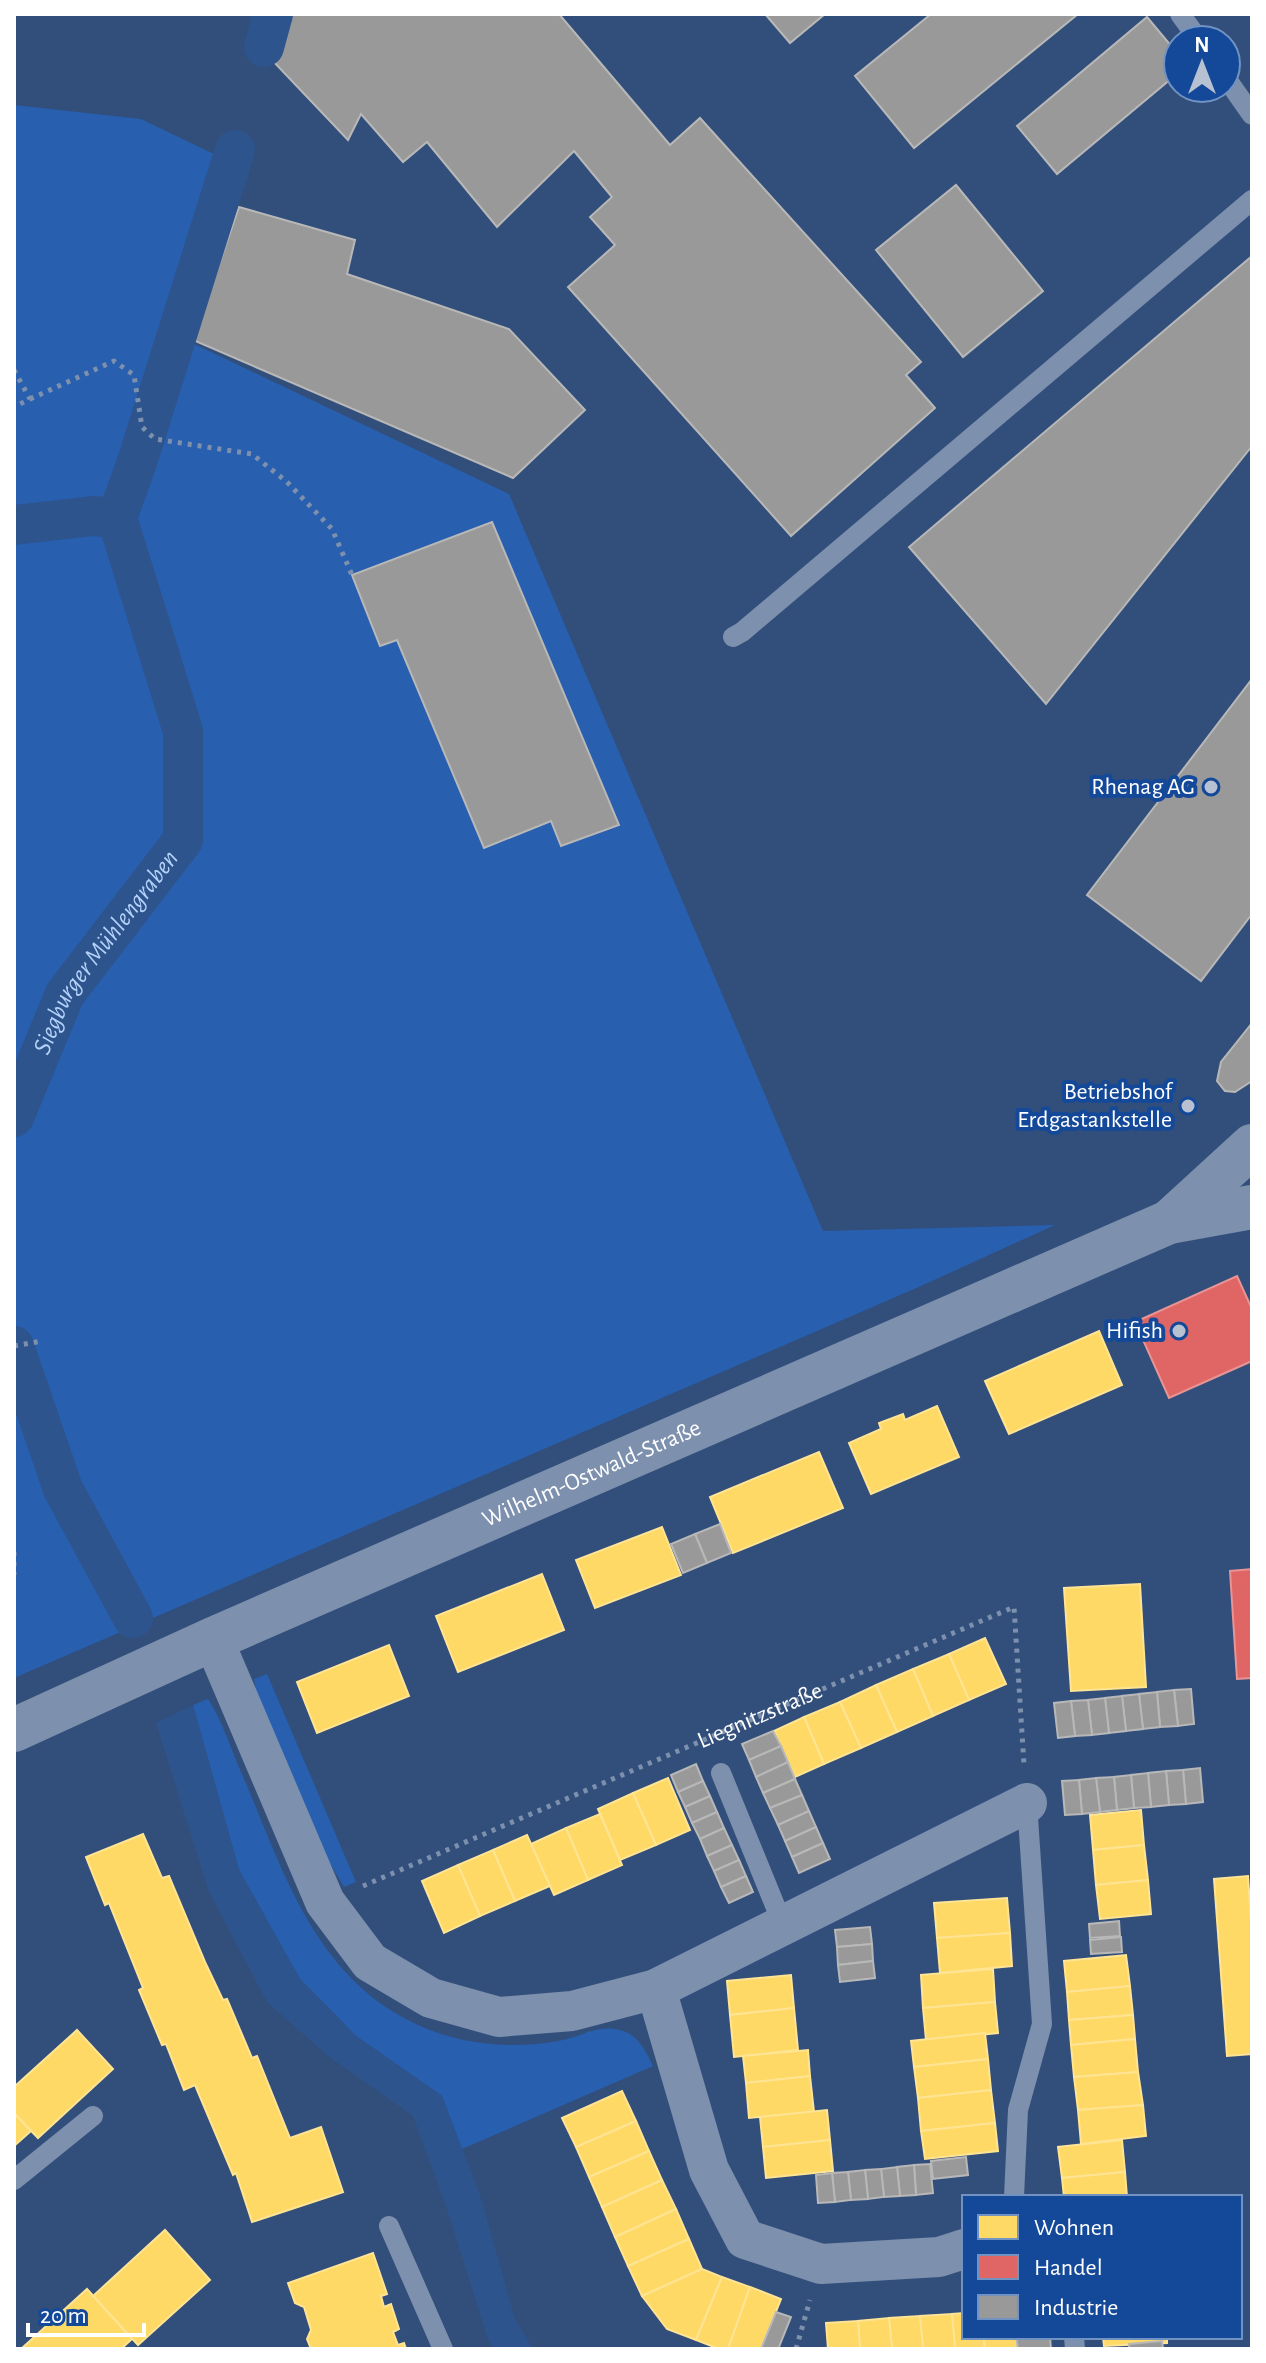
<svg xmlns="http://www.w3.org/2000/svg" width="1266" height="2363" font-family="'Alegreya Sans',sans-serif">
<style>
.green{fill:#285faf}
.water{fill:#2e548d}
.homes{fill:#ffd966;stroke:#ffe494;stroke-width:2}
.shops{fill:#e06666;stroke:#e99494;stroke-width:2}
.industry{fill:#999;stroke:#b8b8b8;stroke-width:2}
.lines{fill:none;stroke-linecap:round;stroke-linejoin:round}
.canal{stroke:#2e548d;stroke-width:40}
.path{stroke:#7d90ad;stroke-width:5;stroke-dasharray:4 6;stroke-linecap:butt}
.service{stroke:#7d90ad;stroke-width:20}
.minor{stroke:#7d90ad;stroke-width:40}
.tertiary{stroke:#7d90ad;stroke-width:44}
.poi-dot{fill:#b7c1d1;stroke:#144999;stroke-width:3}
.labels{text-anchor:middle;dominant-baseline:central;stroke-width:8;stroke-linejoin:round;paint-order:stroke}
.poi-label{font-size:24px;fill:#fff;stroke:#144999;text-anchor:end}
.street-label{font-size:24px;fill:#fff;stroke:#144999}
.water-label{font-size:26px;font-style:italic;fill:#b4d1f9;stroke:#144999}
</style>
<rect width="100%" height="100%" fill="#324f7b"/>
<g class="green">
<polygon points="14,105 141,119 249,171 190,342 509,494 823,1231 1055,1225 921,1286 14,1678"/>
<polygon points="267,1674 356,1882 344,1887 325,1855 257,1696 254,1679"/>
<path d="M208 1699C221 1719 229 1743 238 1765 281 1862 309 1970 410 2021 454 2044 510 2050 558 2041 582 2037 598 2023 623 2031 639 2036 646 2052 653 2066L462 2149 442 2096 356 2036 300 1979 239 1870 193 1705Z"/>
</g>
<polygon class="water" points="193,1705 239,1870 300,1979 356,2036 442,2096 480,2195 515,2319 533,2349 494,2349 488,2339 446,2206 413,2116 328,2056 267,2002 209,1892 156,1723"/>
<g class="homes">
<polygon points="1099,1331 1122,1385 1009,1434 985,1381"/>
<polygon points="937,1406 959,1457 871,1494 849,1443 881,1429 879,1423 903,1414 905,1420"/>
<polygon points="819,1452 843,1508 733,1553 710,1497"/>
<polygon points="662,1527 681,1575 595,1608 576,1560"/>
<polygon points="542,1574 564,1630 458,1672 436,1616"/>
<polygon points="1140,1584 1146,1687 1071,1691 1064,1588"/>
<polygon points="985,1638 1006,1684 969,1700 949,1654"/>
<polygon points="389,1645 409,1696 317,1733 297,1682"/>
<polygon points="949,1654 969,1700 933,1716 913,1669"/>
<polygon points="913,1669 933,1716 897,1732 876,1685"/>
<polygon points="876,1685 897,1732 861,1748 840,1702"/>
<polygon points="840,1702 861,1748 824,1764 804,1717"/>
<polygon points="804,1717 824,1764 795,1777 774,1731"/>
<polygon points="668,1778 690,1830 656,1845 633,1793"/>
<polygon points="633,1793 656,1845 620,1860 598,1809"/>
<polygon points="1141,1810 1144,1845 1093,1850 1090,1815"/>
<polygon points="600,1814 622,1865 588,1880 566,1828"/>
<polygon points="566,1828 588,1880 554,1895 531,1844"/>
<polygon points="143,1834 162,1878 169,1876 205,1962 223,2000 227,1999 252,2058 257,2056 290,2138 321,2127 343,2192 252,2222 236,2173 233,2175 195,2085 184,2090 166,2044 162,2045 139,1990 143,1988 109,1903 105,1905 86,1857"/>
<polygon points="527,1835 550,1886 515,1901 493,1850"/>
<polygon points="1144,1845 1148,1880 1096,1885 1093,1850"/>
<polygon points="493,1850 515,1901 480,1916 458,1865"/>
<polygon points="458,1865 480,1916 444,1933 422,1881"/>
<polygon points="1248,1876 1252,1935 1252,2054 1227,2056 1214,1879"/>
<polygon points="1148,1880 1151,1914 1100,1919 1096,1885"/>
<polygon points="1007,1898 1010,1933 937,1938 934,1903"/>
<polygon points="1010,1933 1012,1966 940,1973 937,1938"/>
<polygon points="1126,1955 1130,1986 1067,1992 1064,1961"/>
<polygon points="993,1969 995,2002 923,2008 921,1975"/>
<polygon points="791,1975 794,2008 730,2015 727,1981"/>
<polygon points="1130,1986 1133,2015 1069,2020 1067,1992"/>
<polygon points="995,2002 998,2033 926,2040 923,2008"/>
<polygon points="794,2008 798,2050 734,2057 730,2015"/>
<polygon points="1133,2015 1135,2039 1071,2045 1069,2020"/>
<polygon points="77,2030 113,2069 38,2138 14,2113 14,2087"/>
<polygon points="985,2033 988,2059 914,2067 911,2041"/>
<polygon points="1135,2039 1138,2072 1074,2077 1071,2045"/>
<polygon points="808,2050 810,2076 746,2083 743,2056"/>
<polygon points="988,2059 991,2090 918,2098 914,2067"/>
<polygon points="1138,2072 1143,2105 1078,2110 1074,2077"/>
<polygon points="810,2076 814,2112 749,2118 746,2083"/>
<polygon points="991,2090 995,2123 921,2131 918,2098"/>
<polygon points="622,2091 636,2121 576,2147 562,2118"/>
<polygon points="1143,2105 1146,2136 1081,2144 1078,2110"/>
<polygon points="827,2110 830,2140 763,2147 760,2117"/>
<polygon points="14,2113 31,2131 14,2146"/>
<polygon points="636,2121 649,2151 589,2177 576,2147"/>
<polygon points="995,2123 998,2151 925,2159 921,2131"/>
<polygon points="830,2140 833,2171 766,2178 763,2147"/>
<polygon points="1122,2140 1125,2172 1062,2178 1058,2147"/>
<polygon points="649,2151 662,2180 602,2207 589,2177"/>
<polygon points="1125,2172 1127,2197 1064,2197 1062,2178"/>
<polygon points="662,2180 676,2209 615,2237 602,2207"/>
<polygon points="676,2209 689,2239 628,2266 615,2237"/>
<polygon points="165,2230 210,2280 138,2345 93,2296"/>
<polygon points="689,2239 702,2269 642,2296 628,2266"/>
<polygon points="373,2253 387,2294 381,2296 384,2307 391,2304 399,2329 393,2332 398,2345 404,2343 406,2349 311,2349 307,2339 311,2330 304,2307 295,2303 288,2283"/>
<polygon points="702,2269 722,2277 696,2340 667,2329 642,2296"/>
<polygon points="722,2277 750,2287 728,2349 719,2349 696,2340"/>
<polygon points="750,2287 781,2299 761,2349 728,2349"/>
<polygon points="87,2289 132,2339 121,2349 21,2349"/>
<polygon points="964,2313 964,2337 984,2337 985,2349 955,2349 952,2314"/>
<polygon points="952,2314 955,2349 923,2349 920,2316"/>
<polygon points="920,2316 923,2349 892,2349 889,2318"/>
<polygon points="889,2318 892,2349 860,2349 858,2321"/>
<polygon points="858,2321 860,2349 828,2349 826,2323"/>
<polygon points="984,2337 1016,2337 1018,2349 985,2349"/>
<polygon points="1103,2337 1167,2337 1167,2343 1104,2346"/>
</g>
<g class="shops">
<polygon points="1237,1276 1252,1309 1252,1361 1169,1398 1135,1322"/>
<polygon points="1252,1569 1252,1678 1237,1679 1230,1571"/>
</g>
<g class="industry">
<polygon points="282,14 559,14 670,145 700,118 921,362 906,375 935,408 791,536 568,287 615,245 590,217 612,197 574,151 497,227 427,142 403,162 361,114 348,140 270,58"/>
<polygon points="765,14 825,14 790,43"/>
<polygon points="931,14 1078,14 914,148 855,76"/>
<polygon points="1147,17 1178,54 1178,73 1057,174 1017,126"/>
<polygon points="956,185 1043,291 963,357 876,250"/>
<polygon points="239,207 355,240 347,274 509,329 585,410 513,478 193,340"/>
<polygon points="1252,256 1252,446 1046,704 909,547"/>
<polygon points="492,522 619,825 561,846 551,821 484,848 397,640 380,646 352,575"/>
<polygon points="1252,679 1252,914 1201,981 1087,895"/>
<polygon points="1252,1023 1252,1081 1235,1092 1225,1091 1217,1081 1221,1062"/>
<polygon points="720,1524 731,1553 707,1563 695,1534"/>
<polygon points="695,1534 707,1563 683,1573 671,1544"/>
<polygon points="1191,1689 1194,1724 1178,1726 1174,1690"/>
<polygon points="1174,1690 1178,1726 1160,1727 1157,1692"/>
<polygon points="1157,1692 1160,1727 1143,1729 1139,1694"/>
<polygon points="1139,1694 1143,1729 1126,1731 1122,1696"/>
<polygon points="1122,1696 1126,1731 1109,1733 1105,1698"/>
<polygon points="1105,1698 1109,1733 1092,1735 1088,1700"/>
<polygon points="1088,1700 1092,1735 1075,1736 1071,1701"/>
<polygon points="1071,1701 1075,1736 1058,1738 1054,1703"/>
<polygon points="773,1731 781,1746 749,1760 742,1744"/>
<polygon points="781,1746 788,1762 756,1777 749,1760"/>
<polygon points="788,1762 795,1779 763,1793 756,1777"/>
<polygon points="696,1764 703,1781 678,1792 671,1775"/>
<polygon points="1200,1768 1203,1802 1186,1804 1183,1770"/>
<polygon points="1183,1770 1186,1804 1169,1805 1166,1771"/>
<polygon points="1166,1771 1169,1805 1151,1807 1148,1773"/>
<polygon points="1148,1773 1151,1807 1134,1808 1131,1775"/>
<polygon points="1131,1775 1134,1808 1117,1810 1114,1777"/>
<polygon points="1114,1777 1117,1810 1100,1812 1096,1778"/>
<polygon points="1096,1778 1100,1812 1082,1814 1079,1780"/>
<polygon points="795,1779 802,1795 770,1808 763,1793"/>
<polygon points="1079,1780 1082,1814 1065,1815 1062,1781"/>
<polygon points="703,1781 710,1796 685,1807 678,1792"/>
<polygon points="802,1795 809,1811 778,1825 770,1808"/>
<polygon points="710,1796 717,1812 692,1823 685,1807"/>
<polygon points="809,1811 816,1827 785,1841 778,1825"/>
<polygon points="717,1812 724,1828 700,1839 692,1823"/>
<polygon points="816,1827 823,1843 792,1857 785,1841"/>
<polygon points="724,1828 732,1845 707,1856 700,1839"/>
<polygon points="823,1843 830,1859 799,1873 792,1857"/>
<polygon points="732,1845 739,1860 714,1871 707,1856"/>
<polygon points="739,1860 746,1876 721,1887 714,1871"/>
<polygon points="746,1876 753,1892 729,1903 721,1887"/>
<polygon points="1119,1921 1120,1936 1090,1938 1089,1924"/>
<polygon points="870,1927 872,1944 837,1947 835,1930"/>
<polygon points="1121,1937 1122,1952 1091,1954 1090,1940"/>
<polygon points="872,1944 873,1961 838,1965 837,1947"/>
<polygon points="873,1961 875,1978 840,1982 838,1965"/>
<polygon points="966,2157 968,2175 933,2179 931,2161"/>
<polygon points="930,2164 933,2193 916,2195 914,2165"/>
<polygon points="914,2165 916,2195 900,2196 897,2167"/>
<polygon points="897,2167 900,2196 884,2197 881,2169"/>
<polygon points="881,2169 884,2197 868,2199 865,2170"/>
<polygon points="865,2170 868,2199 851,2200 848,2172"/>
<polygon points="848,2172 851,2200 835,2202 832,2173"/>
<polygon points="832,2173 835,2202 818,2203 816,2175"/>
<polygon points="776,2312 791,2317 779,2347 782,2349 761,2349"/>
<polygon points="1016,2337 1050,2337 1051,2349 1018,2349"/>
<polygon points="1162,2341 1163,2349 1129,2349 1129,2344"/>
</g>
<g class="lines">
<g class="canal">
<polyline points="264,47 273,14"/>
<polyline points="117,518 138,459 235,150"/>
<polyline points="14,525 93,516 117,518"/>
<path id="s1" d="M14 1117 65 994 183 840V731L117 518"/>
<polyline points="14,1346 63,1489 133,1618"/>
</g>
<g class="path">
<polyline points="14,370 30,399 14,407"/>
<polyline points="30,399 114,361 134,375 142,427 155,439 252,454 287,482 332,529 352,575"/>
<polyline points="14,1346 42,1341"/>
<polyline points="14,1552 14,1575"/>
<path id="s2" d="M363 1886 1014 1607 1024 1765"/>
<polyline points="796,2349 810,2300"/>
</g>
<g class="service">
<polyline points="1180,14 1199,40"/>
<polyline points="1226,78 1252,115"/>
<polyline points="733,637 742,632 1252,200"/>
<polyline points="721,1773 783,1925"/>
<polyline points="14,2180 93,2116"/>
<polyline points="1014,2197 1018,2110 1042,2024 1027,1803"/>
<polyline points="389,2226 443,2349"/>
<polyline points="1074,2337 1075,2349"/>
</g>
<g class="minor">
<polyline points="213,1639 325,1902 370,1962 431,1998 499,2017 572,2011 656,1989 1027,1803"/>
<polyline points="656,1989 709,2170 745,2239 821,2264 939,2257 964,2249"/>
</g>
<g class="tertiary">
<polyline points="1169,1222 1252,1146"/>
<path id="s3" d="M14 1730 213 1639 1169 1222 1252 1207"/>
</g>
</g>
<g class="poi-dot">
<circle cx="1211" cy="787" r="8"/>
<circle cx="1188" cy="1106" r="8"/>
<circle cx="1179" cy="1331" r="8"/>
</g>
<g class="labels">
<g class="poi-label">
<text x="1195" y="787">Rhenag AG</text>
<text x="1172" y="1092">Betriebshof<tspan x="1172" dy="28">Erdgastankstelle</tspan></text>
<text x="1163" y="1331">Hifish</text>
</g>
<g class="street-label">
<text stroke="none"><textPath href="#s3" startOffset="632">Wilhelm-Ostwald-Straße</textPath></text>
<text stroke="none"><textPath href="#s2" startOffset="432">Liegnitzstraße</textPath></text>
</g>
<g class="water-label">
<text stroke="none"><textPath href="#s1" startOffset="190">Siegburger Mühlengraben</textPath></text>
</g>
</g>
<rect width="1266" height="2363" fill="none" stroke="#ffffff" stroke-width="32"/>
<rect x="962" y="2195" width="280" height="144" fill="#144999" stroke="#7292c2" stroke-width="2"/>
<rect x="978" y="2215" width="40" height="24" fill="#ffd966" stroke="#7292c2" stroke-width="2"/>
<text x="1034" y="2235" font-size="24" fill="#ffffff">Wohnen</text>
<rect x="978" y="2255" width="40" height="24" fill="#e06666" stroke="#7292c2" stroke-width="2"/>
<text x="1034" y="2275" font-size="24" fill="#ffffff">Handel</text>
<rect x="978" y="2295" width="40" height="24" fill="#999999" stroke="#7292c2" stroke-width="2"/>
<text x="1034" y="2315" font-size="24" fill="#ffffff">Industrie</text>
<g transform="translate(1202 64)"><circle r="38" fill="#144999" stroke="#7292c2" stroke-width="2"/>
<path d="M0-6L14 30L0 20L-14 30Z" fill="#b7c1d1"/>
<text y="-12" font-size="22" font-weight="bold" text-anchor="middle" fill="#ffffff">N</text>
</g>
<path d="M28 2323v12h116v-12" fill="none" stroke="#ffffff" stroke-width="4"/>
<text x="40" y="2323" font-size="24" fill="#ffffff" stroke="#144999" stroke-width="6" paint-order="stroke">20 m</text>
</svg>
